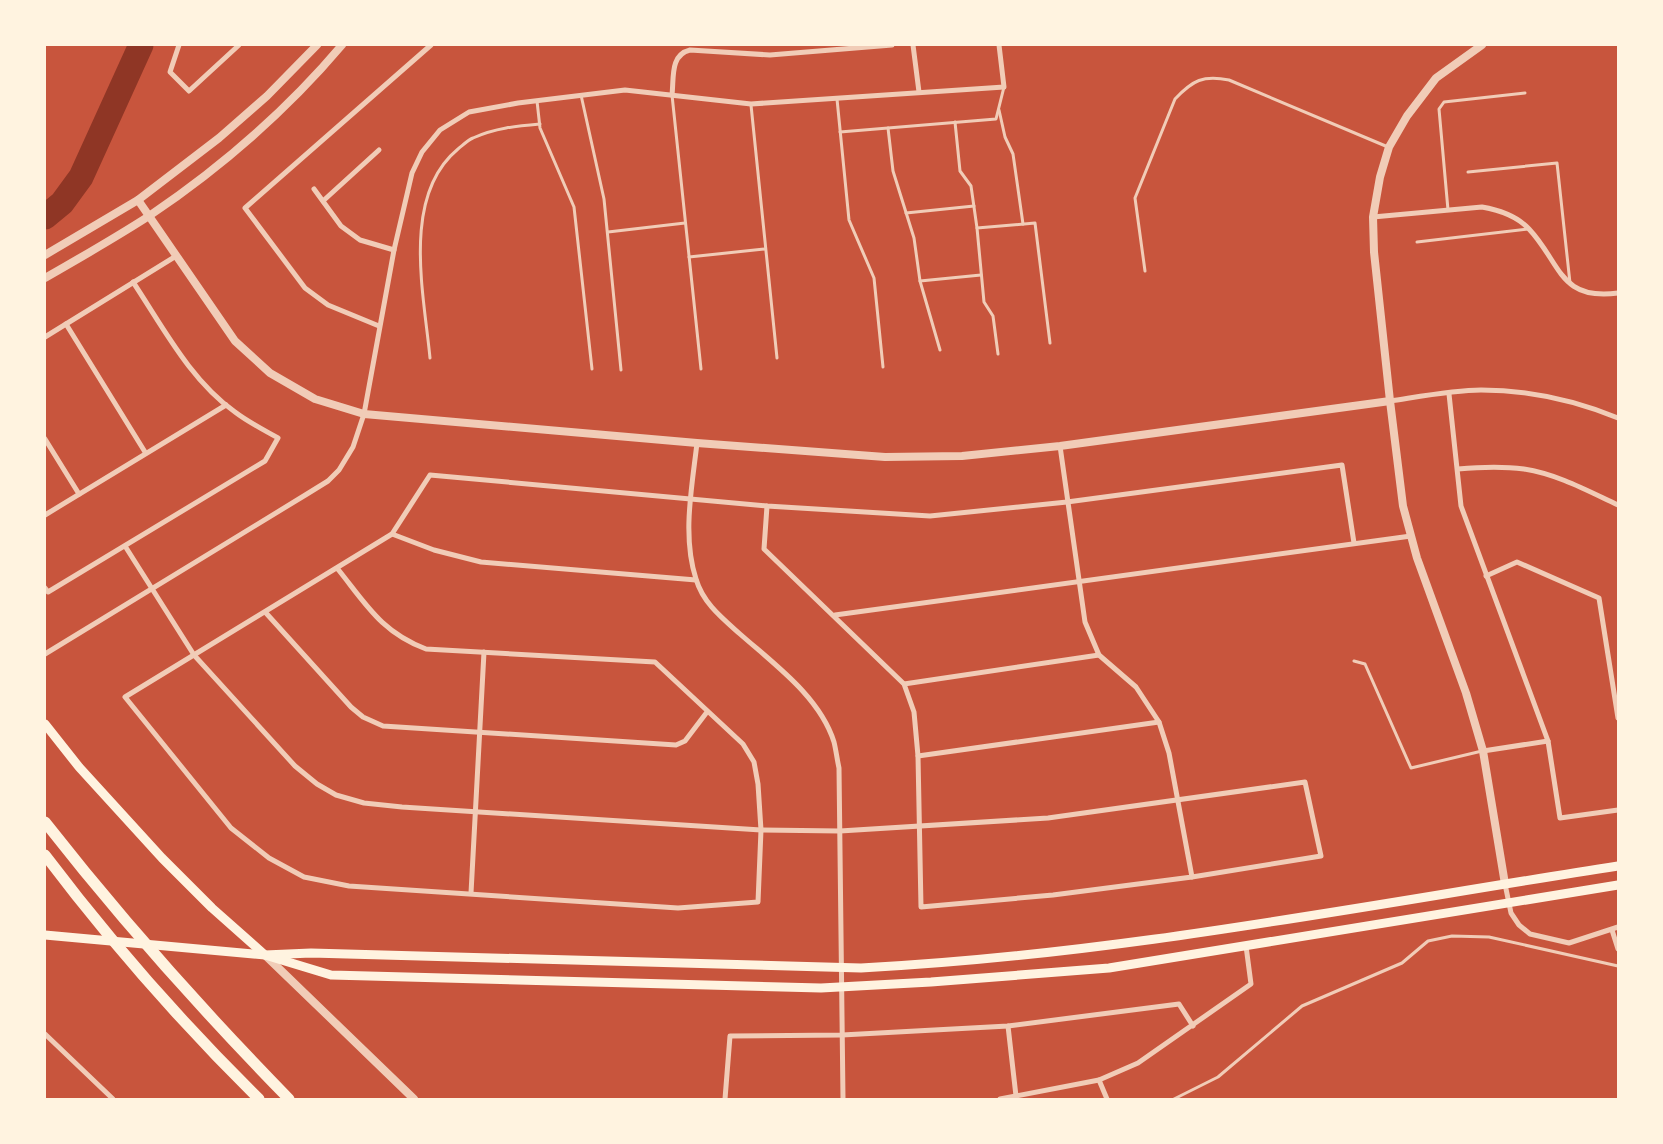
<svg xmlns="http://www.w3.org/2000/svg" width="1663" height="1144" font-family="'Space Grotesk',sans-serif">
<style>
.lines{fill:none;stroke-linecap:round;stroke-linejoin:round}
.river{stroke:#8f3625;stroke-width:25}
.service{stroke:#f1ccb7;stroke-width:3}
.minor{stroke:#f1ccb7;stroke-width:5}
.tertiary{stroke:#f1ccb7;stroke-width:8}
.secondary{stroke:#fff3e0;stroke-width:9}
.motorway{stroke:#fff3e0;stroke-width:11}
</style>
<rect width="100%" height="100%" fill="#c8553d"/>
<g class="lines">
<polyline class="river" points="45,217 62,203 81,177 141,45"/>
<g class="service">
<polyline points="581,95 604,199 621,370"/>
<polyline points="672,95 701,369"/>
<polyline points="837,99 849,220 874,278 883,367"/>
<polyline points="537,101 540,128 574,207 592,369"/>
<polyline points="751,105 777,358"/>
<polyline points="999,110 1005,137 1013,154 1023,224"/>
<polyline points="955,122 960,171 971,186 977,228"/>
<polyline points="888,128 893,171 914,238 920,281 940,350"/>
<polyline points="840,132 996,119 1004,87"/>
<polyline points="1468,172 1557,163 1570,283"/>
<polyline points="1448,210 1439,109 1444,102 1525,93"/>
<polyline points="906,213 974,206"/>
<polyline points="608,232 685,223"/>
<polyline points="1417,242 1528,229"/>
<polyline points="689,257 765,249"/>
<path d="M1145 271 1135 198 1175 99C1193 80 1203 75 1229 80L1388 147"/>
<polyline points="920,281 981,275"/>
<polyline points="998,354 993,316 984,302 977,228 1035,223 1050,343"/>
<path d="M430 358C424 294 401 196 458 149 463 145 468 140 473 138 495 128 517 126 540 124"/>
<polyline points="1354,661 1365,664 1411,768 1482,751"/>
<polyline points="1174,1099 1218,1077 1302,1006 1402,963 1428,941 1452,936 1489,937 1618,966"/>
</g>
<g class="minor">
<polyline points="179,45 170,72 189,91 239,45"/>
<polyline points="913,45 919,92"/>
<path d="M672 95C674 77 670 55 690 50L770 55 892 45"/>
<polyline points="314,189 341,226 360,240 394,250"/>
<polyline points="323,201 379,150"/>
<path d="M1373 217 1482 207C1499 210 1517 216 1529 229 1561 263 1559 301 1618 293"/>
<polyline points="66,324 145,452"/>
<polyline points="379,326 328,305 305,288 245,208 431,45"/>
<polyline points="45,337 176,256"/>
<polyline points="1449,394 1461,506 1548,741 1560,818 1618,810"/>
<path d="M1390 401C1417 397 1454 390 1481 390 1528 390 1574 400 1618 418"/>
<polyline points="45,439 79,494"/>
<path d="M697 443C692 487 682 536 696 579 703 603 722 618 740 634 774 664 820 697 834 742 836 750 837 759 839 768L843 1099"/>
<path d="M1458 469C1480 467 1501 466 1524 469 1557 474 1588 491 1618 505"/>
<polyline points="767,506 764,549 904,684 914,712 918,756 921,907 1053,895 1192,877 1169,753 1159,722 1136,687 1099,655 1085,622 1060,446"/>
<polyline points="45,515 226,405"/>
<polyline points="392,534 434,550 481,562 696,580"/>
<polyline points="125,546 194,655 295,766 317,784 336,795 364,803 402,807 761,830 840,831 1048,818 1305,782 1321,856 1192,877"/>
<path d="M337 568C366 604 381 632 426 649L655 662 743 744 754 762 758 784 761 830 758 902 678 908 349 886 304 877 269 858 231 828 125 697 392 534 430 475 767 506 930 516 1067 502 1342 465 1354 543"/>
<polyline points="1486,576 1517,562 1599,598 1618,718"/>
<path d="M45 588 48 592 265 461 278 438C264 430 248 422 235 412 190 380 163 327 133 282"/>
<polyline points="266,613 351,707 363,717 383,726 676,745 685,741 707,712"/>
<polyline points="835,615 1411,536"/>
<polyline points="45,654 307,494 328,481 339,470 353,447 364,414 394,250 412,173 422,152 440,130 469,112 518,103 625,90 751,104 1004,87 999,45"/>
<polyline points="904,684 1099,655"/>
<polyline points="1483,751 1548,741"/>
<polyline points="918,756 1159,722"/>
<polyline points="1505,884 1511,913 1519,925 1530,934 1569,943 1618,927"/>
<polyline points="471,893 484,652"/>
<polyline points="1612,930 1618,949"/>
<polyline points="1008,1026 1016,1096"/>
<polyline points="45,1034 113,1099"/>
<polyline points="1099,1080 1107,1099"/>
<polyline points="725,1099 730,1036 842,1035 1008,1026 1179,1004 1193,1026"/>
<polyline points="1000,1099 1099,1080 1138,1063 1251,984 1246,946"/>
</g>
<g class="tertiary">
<polyline points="1482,45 1436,78 1407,116 1389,147 1380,177 1373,217 1374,252 1390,401 1403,506 1417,558 1466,693 1483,751 1505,884"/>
<polyline points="138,200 235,341 270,373 315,399 364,414 697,443 885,457 962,456 1060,446 1390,401"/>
<polyline points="45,255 138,200 219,138 267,96 317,45"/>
<path d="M45 278C80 258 115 238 149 216 220 168 287 110 342 45"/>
<polyline points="266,956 414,1099"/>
</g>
<g class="secondary">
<polyline points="45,724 79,767 162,858 212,908 265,955 331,975 821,988 931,982 1109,968 1618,885"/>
<path d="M45 935 265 955 311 953 861 968C1115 955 1366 905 1618 866"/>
</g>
<g class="motorway">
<path d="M45 822C121 919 203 1011 289 1099"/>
<path d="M45 855C110 941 182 1023 259 1099"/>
</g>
</g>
<rect width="1663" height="1144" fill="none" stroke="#fff3e0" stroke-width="92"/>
</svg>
